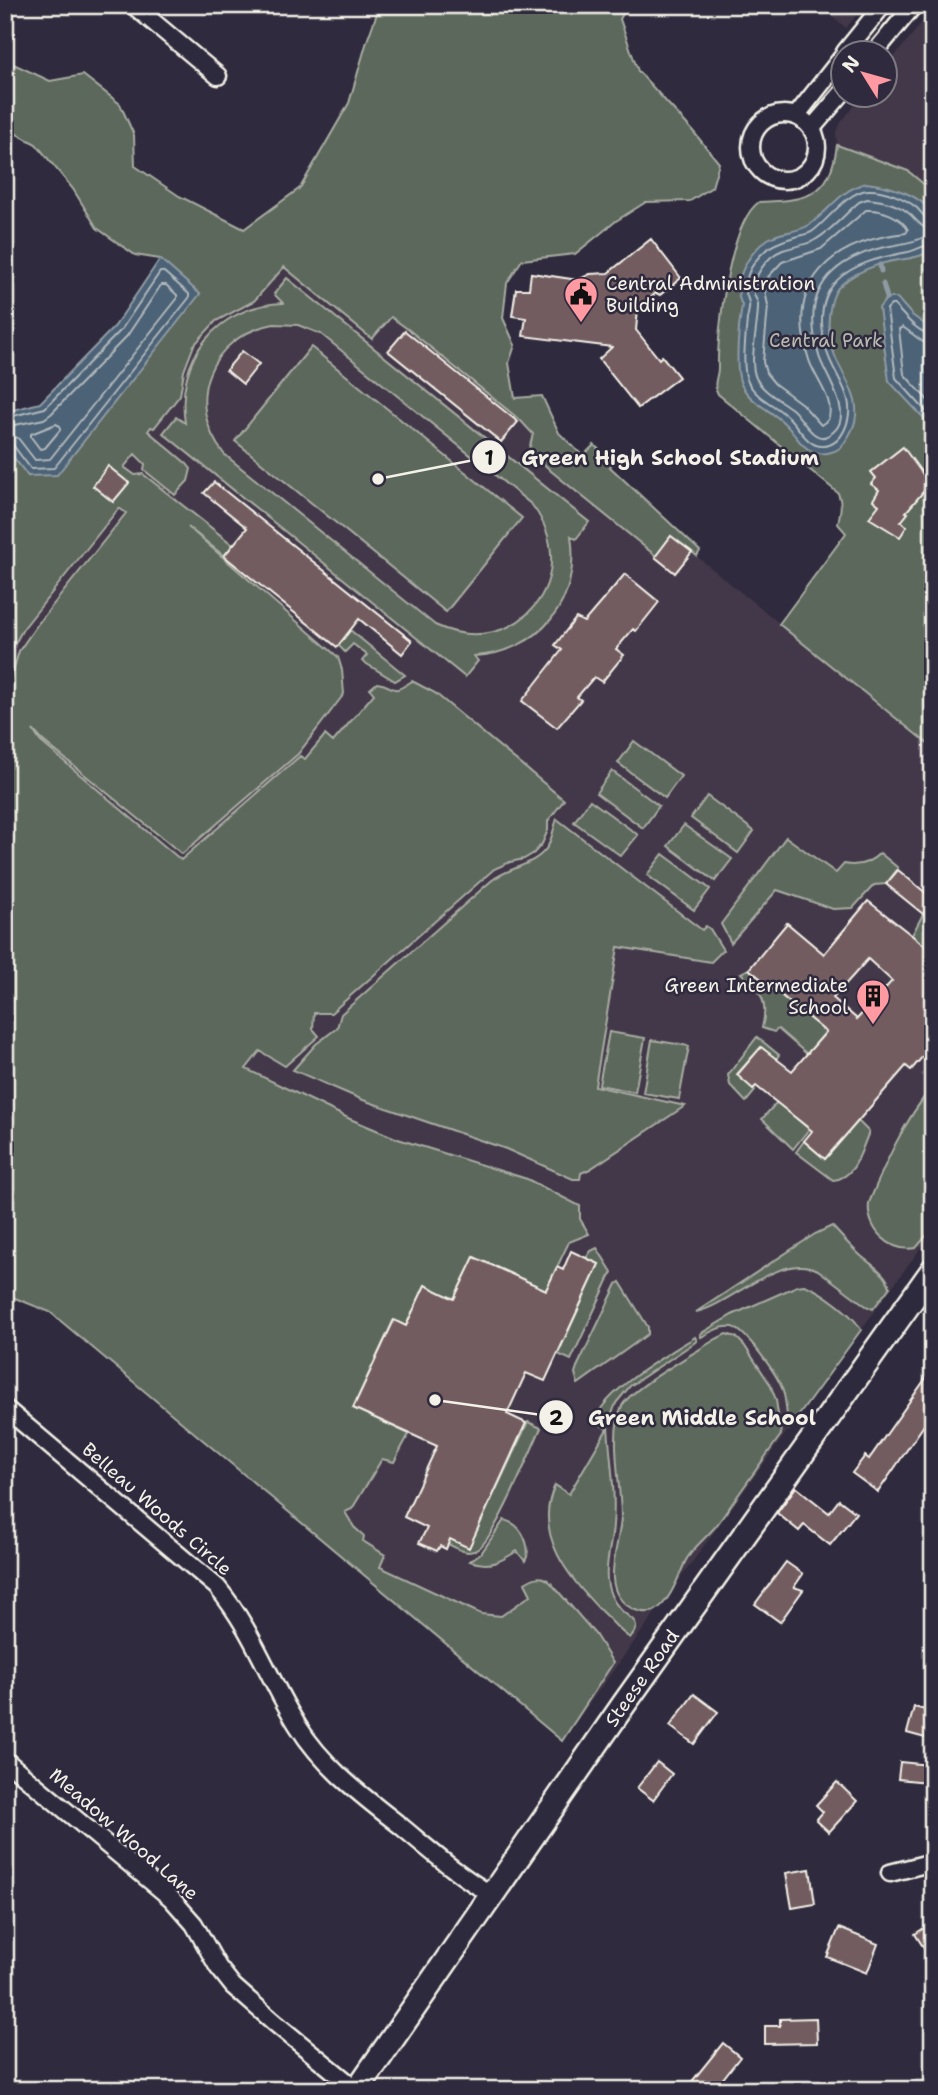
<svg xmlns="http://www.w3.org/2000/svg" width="938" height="2095" font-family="'Shantell Sans',sans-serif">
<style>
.built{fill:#433948}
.green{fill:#5b675b;stroke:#a8aca2;stroke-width:2;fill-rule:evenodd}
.water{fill:#4c6277;stroke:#8f9ba4;stroke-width:2}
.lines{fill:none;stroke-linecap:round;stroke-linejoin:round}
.shore{stroke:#b1b8bb;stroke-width:2}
.stream{stroke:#8f9ba4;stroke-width:5}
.building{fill:#725b60;stroke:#f4f1e8;stroke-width:2;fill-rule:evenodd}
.street-casing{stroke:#f4f1e8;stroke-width:21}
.secondary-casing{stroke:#f4f1e8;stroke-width:28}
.street{stroke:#2f2a3d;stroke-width:16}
.secondary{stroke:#2f2a3d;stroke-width:23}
.labels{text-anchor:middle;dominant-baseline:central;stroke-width:5;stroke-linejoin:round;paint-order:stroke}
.poi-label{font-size:19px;fill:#f4f1e8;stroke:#2f2a3d;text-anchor:start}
.park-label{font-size:19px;fill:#b7bab0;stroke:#2f2a3d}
.street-label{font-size:19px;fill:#f4f1e8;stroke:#2f2a3d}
.leader{fill:none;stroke:#f4f1e8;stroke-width:2.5}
.callout-dot{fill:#f4f1e8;stroke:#2f2a3d;stroke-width:2.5}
.mark-label{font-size:21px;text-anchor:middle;font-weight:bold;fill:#111}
.callout-label{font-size:21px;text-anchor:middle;font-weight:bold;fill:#f4f1e8;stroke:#2f2a3d;stroke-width:5;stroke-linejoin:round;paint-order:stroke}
</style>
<rect width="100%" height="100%" fill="#2f2a3d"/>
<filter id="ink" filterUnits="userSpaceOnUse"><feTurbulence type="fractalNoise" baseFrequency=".0143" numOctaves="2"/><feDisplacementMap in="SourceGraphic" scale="14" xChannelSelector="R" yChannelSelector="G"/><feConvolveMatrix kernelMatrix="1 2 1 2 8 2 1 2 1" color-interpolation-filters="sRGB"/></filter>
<g filter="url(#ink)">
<g class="built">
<polygon points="819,5 864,5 846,28"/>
<polygon points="933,9 933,192 908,171 837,145 836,132 842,121 863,95 886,94 886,67"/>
<polygon points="297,232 933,748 933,1231 562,1741 50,1312 5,806 5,552"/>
</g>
<g class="green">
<path d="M380 5H628L620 19 638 71 692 130 719 163 712 187 690 201 646 202 616 221 575 254 522 260 507 283 503 318 515 345 509 363 515 398 542 396 559 433 583 456 594 445 613 462 610 467 700 551 697 556 671 536 656 556 551 471 529 450 533 434 520 420 409 330 391 317 372 339 284 267 254 301 216 321 194 345 184 371 180 395 154 428 151 427 148 431 187 464 191 469 188 481 175 495 144 470 145 464 135 454 124 467 135 475 143 474 233 545 224 556 188 527 338 657 342 670 344 694 298 754 182 854 42 740 33 730 40 741 181 860 300 756 305 759 325 735 333 742 374 694 370 689 377 683C397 685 389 697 412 681L435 693 564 800 548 821V830L542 844 534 853 524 859 510 862 494 869 331 1013H314L313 1029 319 1036 285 1066 260 1051 246 1069 350 1119 398 1139 527 1179 580 1206V1219L589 1234 569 1242 546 1290 474 1257 454 1299 425 1285 406 1326 393 1321 353 1408 409 1434 394 1462 382 1459 352 1509 345 1512 354 1527 364 1536 363 1541 385 1555 380 1567 481 1614 501 1616 531 1595 525 1583C534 1577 542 1574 551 1583L595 1634 613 1663 562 1741 50 1312 5 1294V698L19 651 37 625 126 513 119 508 23 629 8 656 5 665V446L28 476 160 259 135 255 97 228 73 189 36 144 5 128V60L50 81 83 75 120 104 134 135 135 166 179 196 244 229 300 188 349 103 367 41Z"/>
<path d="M837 145 908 171 933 192V748L779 624 846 533 838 524C840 511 843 505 838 493L718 394C712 383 718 378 718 368 717 332 729 223 759 202 806 200 830 198 837 145Z"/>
<path d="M287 278 589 522 576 539 571 536C581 602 540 652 474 656L478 661 465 677 163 433 176 417 185 423C175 358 217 306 283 303L274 294ZM274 324 298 325 321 334 532 505C586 576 517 663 435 625L224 454C183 402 209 336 274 324Z"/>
<polygon points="311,347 522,518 446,612 235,441"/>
<polygon points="350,630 405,675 395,681 362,661 367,655 353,644 345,652 338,645"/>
<polygon points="634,741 681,776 665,798 618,763"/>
<polygon points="612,771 659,806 643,828 596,793"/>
<polygon points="707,796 754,831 738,853 691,818"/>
<polygon points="590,800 638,835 621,856 574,822"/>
<path d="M557 819 702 930 706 926 710 929 723 950 711 962 618 947 595 1086 685 1106 590 1169 581 1173 580 1179H573L506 1149 363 1100 293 1070 316 1044 337 1028 341 1014 491 881C508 867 536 866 548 846 552 838 554 827 557 819Z"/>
<polygon points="684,825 732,859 715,881 668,846"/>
<path d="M786 837 836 873 844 864C858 867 870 863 880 853L898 868 886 884 874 885 853 908 833 909 777 890 731 943 721 924Z"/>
<polygon points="663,854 710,889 694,910 647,875"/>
<polygon points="933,904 933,946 928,952 910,939 923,914"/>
<path d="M749 969 826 1032 807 1054 778 1029 774 1032 762 1028C769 1000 761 992 741 973Z"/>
<polygon points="609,1032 645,1038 635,1092 599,1085"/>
<polygon points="757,1037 779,1055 776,1059 761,1047 737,1074 753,1089 754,1087 755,1091 746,1102 730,1085 728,1075"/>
<polygon points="652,1040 689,1046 679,1099 643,1093"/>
<path d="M933 1086V1228L916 1248C889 1253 866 1228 869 1203 886 1161 904 1121 933 1086Z"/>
<polygon points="777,1102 809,1129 793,1149 762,1119"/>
<path d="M858 1121 869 1132C861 1150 856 1178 833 1180L796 1152 804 1141 825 1159Z"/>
<path d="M832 1226C841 1236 850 1246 860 1255 871 1265 886 1272 890 1287L873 1309 866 1306 818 1270C780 1251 731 1305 696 1312L815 1234Z"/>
<polygon points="597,1248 612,1272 571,1360 558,1354 599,1264 586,1258 591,1251"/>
<polygon points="620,1282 648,1327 648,1334 578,1384 575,1373 577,1367 617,1284"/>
<path d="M804 1285C820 1290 854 1315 861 1330L789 1429C786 1416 787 1403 783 1391 779 1377 746 1330 732 1327 721 1325 711 1332 701 1337L700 1334 732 1315 797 1286Z"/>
<path d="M726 1334 736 1337 744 1345 770 1384 776 1400 781 1435C759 1465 738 1496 716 1526 706 1538 692 1548 685 1562 679 1576 669 1604 654 1611 647 1614 640 1612 633 1609 597 1591 620 1547 621 1517 621 1486 609 1432 622 1406 630 1389 696 1352 716 1339Z"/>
<path d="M695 1337 697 1341 630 1386 616 1403 610 1419 598 1413C617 1383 665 1356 695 1337Z"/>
<path d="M595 1418 608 1427C610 1459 616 1493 613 1525 612 1544 605 1561 607 1580 608 1591 612 1600 620 1609 630 1620 644 1620 630 1638 620 1632 611 1620 602 1612 569 1578 532 1534 555 1485L569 1494 607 1429 593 1420Z"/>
<path d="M528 1422 541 1428C530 1452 496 1536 478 1549 468 1556 458 1549 448 1544L450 1539 469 1547Z"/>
<path d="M504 1520C507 1521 511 1522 515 1525 524 1532 532 1551 525 1561L517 1551C500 1562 489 1568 470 1561L482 1552Z"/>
</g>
<g class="water">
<path d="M866 183C886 185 928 195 933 219 934 228 933 239 933 248 924 257 911 258 899 260 878 263 851 273 837 289 833 295 831 303 830 309 827 324 830 342 835 356 845 381 865 402 852 430 849 436 844 444 840 448 833 453 823 455 814 452 801 448 794 432 784 423 771 410 749 402 741 384 734 368 739 323 742 305 730 283 749 252 768 239 780 231 797 233 809 225 830 210 840 190 866 183Z"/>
<polygon points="160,259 200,294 57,475 28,476 5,446 5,412 40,403 115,326"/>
<polygon points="887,298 897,298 912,315 933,330 933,428 889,381 879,308"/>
</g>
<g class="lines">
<g class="shore">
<path d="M867 199C882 200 899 204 911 215 917 221 920 226 929 230L930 233C919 242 904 243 890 246 858 252 823 268 815 303 811 320 814 339 819 356 825 377 860 420 827 436 813 443 801 416 792 409 780 400 763 392 756 378 748 361 759 323 758 304 758 301 755 298 754 294 753 289 756 278 758 274 761 268 767 261 771 257 783 246 801 248 815 240 831 231 845 214 859 202Z"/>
<path d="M866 210C881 209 901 216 908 230L906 233C832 241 784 281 809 360 815 379 836 401 828 420L821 425 802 404 775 384 766 373 763 362 768 306 765 290 768 277 782 262 821 249Z"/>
<path d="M933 220C924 219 923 214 917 208 905 198 883 189 868 190 848 191 828 220 813 231 809 234 803 235 798 236 777 242 763 247 751 268 748 273 746 282 746 288 745 295 748 297 749 303 750 308 748 314 747 319 746 334 741 369 748 382 757 400 779 406 792 421 800 430 809 447 823 446 844 445 852 417 848 400 844 383 832 369 827 352 807 282 848 263 908 252 916 250 924 245 933 244"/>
<path d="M933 335C917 333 905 316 894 305H891L887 309 896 378 933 419"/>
<polyline points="933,344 923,342 903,327 899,329 904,374 933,406"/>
<polyline points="5,418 45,408 121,330 160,272 164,272 189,294 189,298 54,468 31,469 13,445 5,443"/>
<polygon points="56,424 60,426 60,430 45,448 40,449 31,437 31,434"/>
<polyline points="5,427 44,419 51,414 127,336 161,285 166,285 177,295 177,299 50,459 35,460 18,438 5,434"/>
</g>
<g class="stream">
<polyline points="880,265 881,271"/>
<polyline points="883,284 887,298"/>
</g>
</g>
<g class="building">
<polygon points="651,239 681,278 660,295 656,293 638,309 636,330 659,359 662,356 679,377 638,408 599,359 612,347 523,336 526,318 512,316 516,289 529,289 531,273 578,280 590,274 608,273"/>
<polygon points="405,331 518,422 501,442 388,351"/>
<polygon points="242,351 259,364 243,384 226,370"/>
<polygon points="903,447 930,484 906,512 908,513 901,522 907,526 900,537 869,518 879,505 873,500 879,490 871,484 876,478 871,472"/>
<polygon points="108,466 129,483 113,502 93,486"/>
<polygon points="214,482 412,641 402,654 359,619 337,647 224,556 247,528 204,493"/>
<polygon points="671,536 692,552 675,573 655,557"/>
<polygon points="625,574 659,602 636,631 633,629 616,649 624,655 602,682 594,677 577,697 581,700 557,728 522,701 562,650 555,645 576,618 584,622"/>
<polygon points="898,870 933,899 933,904 923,914 886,884"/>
<path d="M868 901 933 952V1049L926 1057 924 1055 911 1070 906 1066 825 1159 804 1141 812 1131 756 1086 753 1089 737 1075 761 1047 792 1071 826 1032 749 969 787 923 824 954ZM868 959 892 981 857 1019 833 998Z"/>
<polygon points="571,1251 599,1264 545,1381 526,1373 507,1414 526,1423 469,1548 450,1539 446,1549 440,1546 437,1551 419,1543 427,1528 404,1517 437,1446 353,1408 394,1320 406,1326 425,1285 454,1299 474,1257 546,1290 557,1267 563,1270"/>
<polygon points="933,1368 933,1412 878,1492 852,1473 865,1456 869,1459"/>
<polygon points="796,1487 829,1513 839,1500 856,1513 830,1545 804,1525 799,1531 777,1513"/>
<polygon points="786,1562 803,1574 794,1587 803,1590 780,1622 755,1604"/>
<polygon points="694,1694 718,1712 694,1744 670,1726"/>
<polygon points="914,1707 933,1712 933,1725 929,1739 907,1733"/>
<polygon points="657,1762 672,1774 653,1800 637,1788"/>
<polygon points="900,1762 929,1765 927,1782 898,1779"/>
<polygon points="837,1782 857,1801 829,1832 816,1820 823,1812 816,1805"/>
<polygon points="810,1869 815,1904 792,1908 786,1873"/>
<polygon points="933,1922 933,1962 915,1934"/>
<polygon points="839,1928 878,1944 867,1973 827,1957"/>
<polygon points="816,2018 817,2043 765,2044 765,2026 780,2026 780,2019"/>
<polygon points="723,2043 740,2057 714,2090 685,2090"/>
</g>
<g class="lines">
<g class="street-casing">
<g id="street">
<polyline points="133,5 218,76"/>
<polyline points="845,52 883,5"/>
<polyline points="875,52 914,5"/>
<circle cx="784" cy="147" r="33"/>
<polyline points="796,116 844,55"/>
<polyline points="812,128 844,91"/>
<path d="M5 1408 217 1587C253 1630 269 1680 298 1726 324 1768 364 1797 402 1827 431 1851 459 1876 492 1895"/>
<polyline points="5,1760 171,1898 194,1924 218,1967 233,1986 275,2023 357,2090"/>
<polyline points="890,1873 933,1862"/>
</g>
</g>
<g class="secondary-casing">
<polyline id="secondary" points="357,2090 624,1704 933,1270"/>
</g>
<use href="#street" class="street"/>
<use href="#secondary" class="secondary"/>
</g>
</g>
<defs>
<g id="civic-pin" transform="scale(1.75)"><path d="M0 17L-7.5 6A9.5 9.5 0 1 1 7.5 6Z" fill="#ff9aa2" stroke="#2f2a3d"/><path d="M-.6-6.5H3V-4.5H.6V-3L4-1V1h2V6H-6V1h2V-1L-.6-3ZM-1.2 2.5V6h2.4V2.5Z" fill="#111"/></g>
<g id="building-pin" transform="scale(1.75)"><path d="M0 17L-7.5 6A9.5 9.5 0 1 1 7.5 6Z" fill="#ff9aa2" stroke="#2f2a3d"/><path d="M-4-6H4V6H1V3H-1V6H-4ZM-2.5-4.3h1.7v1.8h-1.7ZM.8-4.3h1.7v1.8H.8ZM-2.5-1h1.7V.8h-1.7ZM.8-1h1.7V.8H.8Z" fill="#111"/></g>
</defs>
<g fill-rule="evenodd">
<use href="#civic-pin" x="581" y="294"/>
<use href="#building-pin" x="873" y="996"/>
</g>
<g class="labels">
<g class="poi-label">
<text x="606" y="283">Central Administration<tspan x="606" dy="22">Building</tspan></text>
<text x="848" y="985" text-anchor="end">Green Intermediate<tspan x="848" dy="22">School</tspan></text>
</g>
<g class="park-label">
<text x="826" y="340">Central Park</text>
</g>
<g class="street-label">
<text transform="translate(157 1509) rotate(41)">Belleau Woods Circle</text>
<text transform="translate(642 1678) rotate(-55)">Steese Road</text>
<text transform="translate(124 1834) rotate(41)">Meadow Wood Lane</text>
</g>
</g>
<path class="leader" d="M378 479L489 457M435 1400L556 1417"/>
<g class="callout-dot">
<circle cx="378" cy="479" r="7"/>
<circle cx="435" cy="1400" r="7"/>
<circle cx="489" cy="457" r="18"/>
<circle cx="556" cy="1417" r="18"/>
</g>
<g class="mark-label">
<text x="489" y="465">1</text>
<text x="556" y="1425">2</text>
</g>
<g class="callout-label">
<text x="670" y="465">Green High School Stadium</text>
<text x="702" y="1425">Green Middle School</text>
</g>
<rect width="938" height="2095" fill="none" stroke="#2f2a3d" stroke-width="28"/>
<rect x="14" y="14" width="910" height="2067" fill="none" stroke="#f4f1e8" stroke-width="2.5" filter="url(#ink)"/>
<g transform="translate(864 74) rotate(307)"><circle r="33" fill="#2f2a3d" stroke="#7e7a81" stroke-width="2"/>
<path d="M0-5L12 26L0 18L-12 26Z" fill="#ff9aa2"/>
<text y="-10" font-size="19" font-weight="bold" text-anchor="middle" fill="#f4f1e8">N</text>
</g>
</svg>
